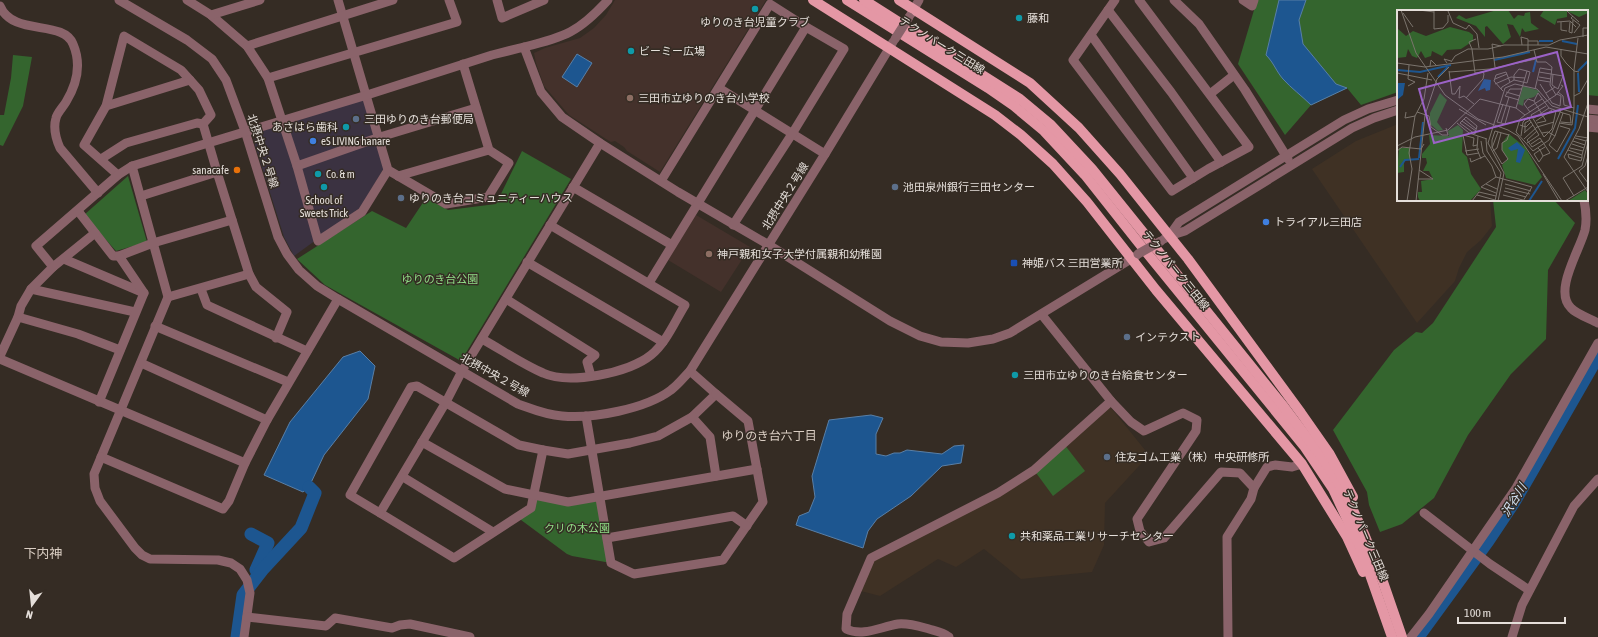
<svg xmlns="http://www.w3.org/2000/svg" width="1598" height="637" font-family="'Asap Condensed','Noto Sans JP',sans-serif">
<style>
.commercial{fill:#3b3241}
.built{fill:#3f3124}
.education{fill:#44312b}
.green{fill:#34652e}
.water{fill:#1d5690;stroke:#597fa6}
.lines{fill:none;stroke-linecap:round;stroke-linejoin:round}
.river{stroke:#1d5690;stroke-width:13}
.minor{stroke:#8a636a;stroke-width:9}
.major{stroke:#e497a5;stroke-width:10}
.minor-bridge{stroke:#8a636a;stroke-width:9}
.culture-dot{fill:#0f9aa8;stroke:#352c24;stroke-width:1.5}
.education-dot{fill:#8d6e63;stroke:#352c24;stroke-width:1.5}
.service-dot{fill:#5c6f8a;stroke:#352c24;stroke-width:1.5}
.shop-dot{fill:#3f7fe0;stroke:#352c24;stroke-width:1.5}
.food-dot{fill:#e8710a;stroke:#352c24;stroke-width:1.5}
.transit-dot{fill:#1a4fb4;stroke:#352c24;stroke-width:1.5}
.labels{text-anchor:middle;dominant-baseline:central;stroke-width:3;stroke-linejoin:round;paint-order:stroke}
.poi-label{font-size:11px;fill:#e5dfda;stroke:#352c24;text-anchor:start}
.street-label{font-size:11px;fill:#e5dfda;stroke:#352c24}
.park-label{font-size:11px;fill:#90de86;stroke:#352c24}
.neighbourhood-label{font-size:12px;fill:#dacec3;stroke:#352c24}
.water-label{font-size:12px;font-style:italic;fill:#d3e2f3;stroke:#352c24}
.quarter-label{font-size:13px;fill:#dacec3;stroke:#352c24}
.inset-river{fill:none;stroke:#1d5690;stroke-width:2}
.inset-road{fill:none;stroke:#7b746d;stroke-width:1}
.view{fill:#9b62c7;fill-opacity:0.15;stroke:#9b62c7;stroke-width:2}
.inset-edge{fill:none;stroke:#e5dfda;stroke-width:2}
</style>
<rect width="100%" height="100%" fill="#352c24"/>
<polygon class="commercial" points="365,99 384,168 360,208 294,256 284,237 254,142 256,133"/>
<g class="built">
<polygon points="1398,124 1398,200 1490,200 1492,226 1481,240 1467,252 1459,268 1455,281 1417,323 1312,169 1356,141"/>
<polygon points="1108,404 1149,455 1105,503 1104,545 1092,572 1021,579 984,549 956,567 938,559 880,596 857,590 871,558 1034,470"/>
</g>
<g class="education">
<polygon points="615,0 766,0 660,172 627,151 624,147 615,141 611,142 606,139 569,115 544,86 536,63 534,53 545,48 580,38 594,28 606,15"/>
<polygon points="696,215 750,247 721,292 668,260"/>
</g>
<g class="green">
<polygon points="1257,0 1598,0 1598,96 1587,95 1587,11 1398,11 1398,92 1361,105 1347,88 1311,105 1285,135 1238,64"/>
<polygon points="13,55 32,57 23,106 3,146 0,145 0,115 4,115 11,78"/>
<polygon points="522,151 571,179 461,361 325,285 297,259 372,211 406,228 426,198 448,210 496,204"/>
<polygon points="128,176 147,242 116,251 84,215"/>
<polygon points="1493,200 1554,200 1575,223 1548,270 1546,339 1511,374 1468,435 1434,498 1402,524 1380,532 1369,505 1367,492 1333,430 1394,350 1416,332 1422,333 1433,323 1496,227"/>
<polygon points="1064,444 1085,471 1053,496 1034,470"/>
<polygon points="533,495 568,502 600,497 611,563 572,556 567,554 517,517 531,508"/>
</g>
<g class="water">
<path d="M1279 0H1306L1299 20 1303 44 1336 84 1347 88 1311 105C1302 96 1291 88 1283 79 1276 71 1274 63 1266 55Z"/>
<polygon points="577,54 592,63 577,87 562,77"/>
<polygon points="360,351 375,366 368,399 324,455 309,487 303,492 264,475 290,422 343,357"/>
<polygon points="871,415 883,418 876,434 876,454 886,456 894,453 900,453 907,450 942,454 954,446 964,445 961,463 942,466 911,496 877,519 868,531 863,548 796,525 799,516 809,512 815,497 812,476 829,420"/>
</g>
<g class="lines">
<g class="river">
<polyline points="251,534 268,543 256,570 258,573"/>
<polyline points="237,637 243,595 263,569 301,528 315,493 309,487"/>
<polyline points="1418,637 1488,541 1514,502 1598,356"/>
</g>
<g class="minor">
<path d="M119 0 187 40 212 59 226 80 245 131 278 237 287 254 299 270 317 286 338 299 518 404C532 409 546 415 562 416 592 419 646 409 671 390 678 385 684 377 690 371L825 154 893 42"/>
<polyline points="187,0 211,15 247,46 268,78 297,166 318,241 362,212 388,170"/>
<polyline points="338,0 388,170 446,204 488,197 509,163 489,150 463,64"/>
<polyline points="497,0 502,18 544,0"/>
<polyline points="1115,0 1073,60 1172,191 1208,169 1249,147 1139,0"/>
<polyline points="1174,0 1199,24 1245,90 1288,159"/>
<polyline points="1243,0 1252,6 1254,0"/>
<path d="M0 6C13 37 63 19 73 44 82 65 77 84 66 102 63 107 57 113 56 118 53 128 56 139 60 148L98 193"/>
<polyline points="1108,10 1171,92 1221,162"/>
<polyline points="911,14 919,0"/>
<polyline points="211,15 260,0"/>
<polyline points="1091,35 1193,178"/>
<polyline points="247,46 393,0"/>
<path d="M524 47C565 37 579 32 608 0"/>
<polyline points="268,78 457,22 449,0"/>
<polyline points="719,88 825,154"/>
<polyline points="1210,94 1234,75"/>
<polyline points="106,106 190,80"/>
<polyline points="1587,109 1598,110"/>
<polyline points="1587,119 1598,120"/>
<polyline points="1587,127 1598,128"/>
<polyline points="600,143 462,371 446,402 380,513 454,558 531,508 543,450 568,454 630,443 658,436 692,417 716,394 690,371"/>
<polyline points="101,159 126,143 197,123 203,124"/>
<polyline points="132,166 168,297 94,474 95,488 100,501 135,548 142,555 150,559 218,560 231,563 240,569 247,580 250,593 244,637"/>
<polyline points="297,166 380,137 476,108"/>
<polyline points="118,175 84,145 106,106 124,36 181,70 199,90 211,115 203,124 217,172 249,274 256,287 287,312 276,338"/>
<polyline points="398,176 489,150"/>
<polyline points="661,181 770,4 806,27"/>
<polyline points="573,187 672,245"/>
<polyline points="141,196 217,172"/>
<path d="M1584 200C1586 210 1587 220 1585 230 1580 250 1553 291 1571 308 1576 314 1591 319 1598 323"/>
<polyline points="78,211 113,256 119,256 153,243 232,220"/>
<polyline points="1169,236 1185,231 1352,128 1374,118 1398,110"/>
<polyline points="1164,239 1169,236 1179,222 1344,120 1368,109 1398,100"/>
<polyline points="64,259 144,293"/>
<polyline points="527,262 663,342"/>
<polyline points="53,267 36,246 118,175 132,166 367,95 492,55 524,47 541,92 562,117 600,143 678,192 769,245 890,321 920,336 941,342 968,343 993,339 1010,333 1136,256"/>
<polyline points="649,283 806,27 844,49 792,134 733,225"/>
<polyline points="31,289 135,312"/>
<polyline points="201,289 207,305 307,351"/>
<polyline points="168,297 249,274"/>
<polyline points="506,299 595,355 587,362 591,376"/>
<polyline points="1042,315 1111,401 1131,422 1144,431 1183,413 1197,420 1196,431 1137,519 1140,531 1149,542 1164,538 1221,472 1240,473 1254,488 1251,499 1227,537 1228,637"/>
<polyline points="18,317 78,334 120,350"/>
<polyline points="155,326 288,382"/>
<path d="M482 339C502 350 522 364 543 373 569 385 629 373 651 355 666 343 675 321 685 305L550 225"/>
<polyline points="0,356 18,317 21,306 31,289 53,267 95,233"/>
<polyline points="0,359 245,463"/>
<polyline points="141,363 267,420"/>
<polyline points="99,402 144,293 119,256"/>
<polyline points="586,416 611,563 634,574 723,560 763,502 748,421 716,394"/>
<polyline points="692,417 710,437 716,476"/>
<polyline points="422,442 505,489 568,502 757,469"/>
<polyline points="101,457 223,509 229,501 245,463 267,420 338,299"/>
<polyline points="403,477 493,532"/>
<polyline points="1254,488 1267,467 1275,465 1292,467 1302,464"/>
<polyline points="380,513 350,495 411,387 417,386 519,445 543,450"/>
<polyline points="1424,513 1490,564 1529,590"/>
<polyline points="607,538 733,516 747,526"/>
<polyline points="247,617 326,626 335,618 392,628 400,625 410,624 470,637"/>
<path d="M949 637C943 632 936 631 929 629 918 626 909 623 898 624 880 627 863 637 846 629L847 614 871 558 998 493 1034 470 1111 401"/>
<polyline points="1411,637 1429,614 1516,488 1598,343"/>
<polyline points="1512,637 1522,605 1574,506 1598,479"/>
</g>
<g class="major">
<polyline points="813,0 995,115 1021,135 1053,164 1087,202 1156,290 1302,464 1347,537 1363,572"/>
<polyline points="847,0 988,88 1014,106 1044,131 1085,175 1138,242 1304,446 1333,489 1361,549 1392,637"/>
<polyline points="864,0 1020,99 1050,124 1092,169 1284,407 1324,460 1347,497 1365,536 1383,582 1402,637"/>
<polyline points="899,0 1030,83 1079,128 1120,174 1188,259 1301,413 1329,453 1353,497"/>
</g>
<g class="minor-bridge">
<polyline points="895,39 909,17"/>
<polyline points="1138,254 1161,241"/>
</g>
</g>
<g class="culture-dot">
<circle cx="755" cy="9" r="4"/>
<circle cx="1019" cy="18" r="4"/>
<circle cx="631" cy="51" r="4"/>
<circle cx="346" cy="127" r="4"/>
<circle cx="318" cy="174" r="4"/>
<circle cx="324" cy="187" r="4"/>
<circle cx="1015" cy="375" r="4"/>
<circle cx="1012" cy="536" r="4"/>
</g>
<g class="education-dot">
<circle cx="630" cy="98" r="4"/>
<circle cx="709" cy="254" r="4"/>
</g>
<g class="service-dot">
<circle cx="356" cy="119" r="4"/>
<circle cx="895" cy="187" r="4"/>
<circle cx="401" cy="198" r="4"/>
<circle cx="1127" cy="337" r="4"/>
<circle cx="1107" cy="457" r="4"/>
</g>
<g class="shop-dot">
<circle cx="313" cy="141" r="4"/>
<circle cx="1266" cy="222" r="4"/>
</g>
<circle class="food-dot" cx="237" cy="170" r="4"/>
<rect class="transit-dot" x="1010" y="259" width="8" height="8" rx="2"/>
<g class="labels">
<g class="poi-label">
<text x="1027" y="18">藤和</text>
<text x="755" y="22" text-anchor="middle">ゆりのき台児童クラブ</text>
<text x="639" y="51">ビーミー広場</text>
<text x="638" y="98">三田市立ゆりのき台小学校</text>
<text x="364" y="119">三田ゆりのき台郵便局</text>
<text x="338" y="127" text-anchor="end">あさはら歯科</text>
<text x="321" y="141">eS LIVING hanare</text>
<text x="229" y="170" text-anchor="end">sanacafe</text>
<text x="326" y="174">Co. &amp; m</text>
<text x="903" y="187">池田泉州銀行三田センター</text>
<text x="409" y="198">ゆりのき台コミュニティーハウス</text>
<text x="324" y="200" text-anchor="middle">School of<tspan x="324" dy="13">Sweets Trick</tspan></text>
<text x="1274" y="222">トライアル三田店</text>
<text x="717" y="254">神戸親和女子大学付属親和幼稚園</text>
<text x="1022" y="263">神姫バス 三田営業所</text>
<text x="1135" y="337">インテクスト</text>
<text x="1023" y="375">三田市立ゆりのき台給食センター</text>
<text x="1115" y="457">住友ゴム工業（株）中央研修所</text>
<text x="1020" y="536">共和薬品工業リサーチセンター</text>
</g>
<g class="street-label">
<text transform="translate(942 45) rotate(32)">テクノパーク三田線</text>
<text transform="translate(263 151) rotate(72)">北摂中央２号線</text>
<text transform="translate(785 196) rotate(-58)">北摂中央２号線</text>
<text transform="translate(1176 270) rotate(51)">テクノパーク三田線</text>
<text transform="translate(495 375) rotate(29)">北摂中央２号線</text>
<text transform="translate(1366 535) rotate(67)">テクノパーク三田線</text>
</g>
<g class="park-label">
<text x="440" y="279">ゆりのき台公園</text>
<text x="577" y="528">クリの木公園</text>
</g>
<g class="neighbourhood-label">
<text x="769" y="436">ゆりのき台六丁目</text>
</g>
<g class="water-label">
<text transform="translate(1514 500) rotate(-58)">沢谷川</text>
</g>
<g class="quarter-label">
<text x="43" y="553">下内神</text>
</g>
</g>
<g transform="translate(1397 10)">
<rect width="191" height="191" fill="#352c24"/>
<path d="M100 0H111L117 9 121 5 127 6 128 3 133 2 134 13 142 19 128 22 125 18 123 27 116 15 110 14 114 27 106 34 90 16 88 17V27L79 16 59 8 62 5 69 9ZM147 0H190L191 3 182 7 170 1V7L160 9 158 15 143 6ZM53 17 72 22 76 25V31L64 39 50 40 45 46 35 41 34 46 28 48 24 41 20 48 15 46 11 39 9 47 0 48V18L9 26 16 21 29 26ZM126 76 143 81 137 87 127 90 126 96 121 94ZM43 83 50 90 40 112 46 120 41 121 33 114V103ZM61 115 66 120 65 142 70 147 74 164 84 179 73 191H23L21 187V182H25L24 171 36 169 32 161H26L30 153 29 148H25V144L33 134 32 125 52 126 51 121ZM112 124 128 137 145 167 138 175 109 168 105 155 111 149 105 140V133ZM2 138H13V150H7V162L0 163ZM188 180 191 184V191H171Z" fill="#34652e"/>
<path d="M87 69 94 70 93 80 89 81 88 78 81 81ZM1 73H8L6 85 0 90ZM120 132 128 140 123 153 119 152 121 139 114 141 111 138Z" fill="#1d5690"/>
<path class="inset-river" d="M142 31H156M165 31 180 34M97 50 133 42M0 60 23 62 54 55M181 61 191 51M136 62 139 50M181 63 182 82M41 67 51 57M22 148 26 112M161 149 178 118 181 95M3 157 8 150 22 149M132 191 145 171"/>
<path class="inset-road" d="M4 0 19 43 48 85 81 109 111 120 121 126 165 191M22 0 37 2M37 0V19L46 18 51 12V5M51 1 56 13 69 19 72 15 80 24 82 38M170 1 182 12M6 3 16 17M176 6 174 8 183 15 177 23M160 12 173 11 179 17M164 12V20L170 21M173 12 172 22 175 23 176 10M186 27V18H191M131 31H141V35M125 35 124 27 131 29V41M75 39 72 32 79 29M164 39V46L169 53 177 61 182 62M137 40 140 52H149L155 57 153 75 159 85M54 52 58 46 71 39H91L107 35H152L163 30 191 25M0 53 28 57 106 47 149 37 191 44M50 53 47 49 54 51M33 56 34 50 39 55M98 57 95 34 104 36M52 61 55 84H58L63 76 62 88 67 86 77 94M52 62 93 59 139 49M142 62 166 66 161 79M0 63 35 70M156 64 155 75 158 77M142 67 154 69M98 69 110 64M117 70 130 73 133 62 130 61M141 70 153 72M98 74 114 67 128 68M143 74 155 93 163 96 164 86 160 84M11 76 18 72 11 69 12 55M104 79 97 71 99 65 109 62 113 72M138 79 143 58 155 60M106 81 104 79 105 77 117 70V65L122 59 130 61 119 98M109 82 123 86M161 82 166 86 167 95 177 98V60L181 28M149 83 158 77 161 79M177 86 183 83 191 69M69 88 86 69 87 64 86 62 78 63 75 39M122 90 108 86 113 79H125M137 91 141 83 152 98 166 103 158 126 151 122 145 123M191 93 182 119 167 147 191 182M106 94 100 112 104 113 112 87M149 96 134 105 147 127 155 119 159 101M131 98 145 89M62 99 89 115M9 102 8 108 18 106M20 102 32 106 34 117 45 125H51L49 118M133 102 127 94 131 89 137 91 149 111 140 113M128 105 123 109 119 122 136 141 152 130 164 100M69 107 80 116 78 124 63 113ZM137 108 152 98M67 109 79 119M65 111 79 121M139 111 155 100M164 112 174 113 173 105 166 103M60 113 72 123 90 129M104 113 108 114 113 96M162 113 175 115 177 98M123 115 129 117 134 112M140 121 130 130 135 137 145 131M128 122V113L133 110M127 123 136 115M112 125 98 121 95 130V137L105 154 111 149 105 140V133L110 130 112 124M81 126 80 139 84 149M124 126 126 112 131 107 142 125 130 133M158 126 152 135 160 142 173 119 163 116M179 126 191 128M178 128 189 131 191 128M89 129 90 141 104 163 98 191M127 129 140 117 157 112M84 131 86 143 95 156M176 131 188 135 189 131M134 134 143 128 153 143 146 146 142 152 137 144 143 140 141 138M175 134 187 138 188 135M80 135 76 136 77 128 66 125 70 145 82 143M0 136 18 127 51 120 83 89 119 98 128 105 159 85 166 76 164 75M95 138 101 122M173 138 186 141 187 138M171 140 185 145 186 141M0 141 5 137 24 139 27 134M68 141 82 139M96 141 100 138 104 123M171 144 172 148 184 151 185 148M171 144 185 148V145M146 146 143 140 148 137M191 146 188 156 182 161 191 173M73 148 74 152 88 146M95 156 99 167 84 177 99 183M146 164 162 191M99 167 135 177 126 191M21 169H36L22 160M89 174 100 179M108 174 134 181M108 178 133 184M107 181 129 187M80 185 98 190M106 185 126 190M177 186 166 168 185 156 191 132M10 191 15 159 12 143 18 106 27 89 31 63M19 191 28 105 40 69 52 57M75 191 82 182 99 186M101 191 107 163 91 133 108 78 118 74 140 79 155 96 191 107M168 191 191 177"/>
<path class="view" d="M160 42 174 97 37 133 22 79Z"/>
<rect width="191" height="191" class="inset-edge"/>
</g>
<g transform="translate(32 605) rotate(195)" stroke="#352c24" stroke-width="3" paint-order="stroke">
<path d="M0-3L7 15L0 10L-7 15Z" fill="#e5dfda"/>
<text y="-6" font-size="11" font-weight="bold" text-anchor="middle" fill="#e5dfda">N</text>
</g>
<path d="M1458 617v6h107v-6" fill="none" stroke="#e5dfda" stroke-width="2"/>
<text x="1464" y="617" font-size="12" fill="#e5dfda" stroke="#352c24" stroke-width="3" paint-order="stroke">100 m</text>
</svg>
